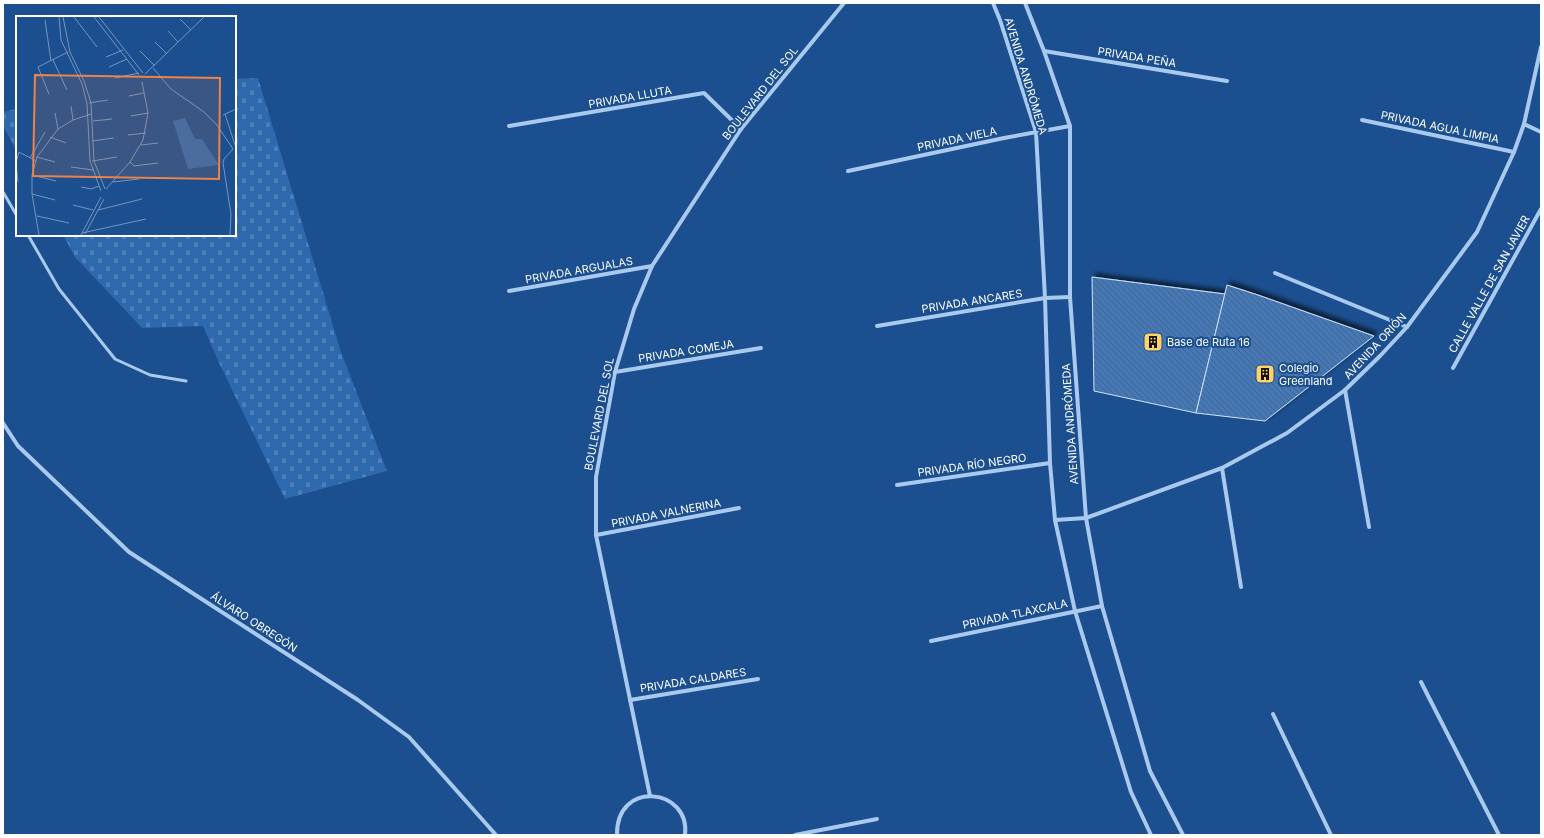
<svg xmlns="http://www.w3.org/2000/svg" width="1544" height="838" font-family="Inter,sans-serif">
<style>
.cemetery{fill:url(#cemetery-stones)}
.building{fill:url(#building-back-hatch);stroke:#cfe3fa;filter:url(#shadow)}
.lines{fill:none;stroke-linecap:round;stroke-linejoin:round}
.lane{stroke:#a9c9ee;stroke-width:3}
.street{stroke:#a9c9ee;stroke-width:4}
.labels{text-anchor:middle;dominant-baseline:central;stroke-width:4;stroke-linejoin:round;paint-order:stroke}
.street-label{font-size:11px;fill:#fff;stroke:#1b4f8f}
.poi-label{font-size:11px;fill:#fff;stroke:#1b4f8f;text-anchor:start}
.inset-road{fill:none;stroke:#7695bc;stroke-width:1}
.view{fill:#ee8249;fill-opacity:0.15;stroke:#ee8249;stroke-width:2}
.inset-edge{fill:none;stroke:#fff;stroke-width:2}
</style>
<defs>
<pattern id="cemetery-stones" width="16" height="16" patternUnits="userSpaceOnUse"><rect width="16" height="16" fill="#2e69ad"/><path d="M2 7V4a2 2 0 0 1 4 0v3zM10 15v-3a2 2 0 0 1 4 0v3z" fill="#4d80b9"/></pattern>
<pattern id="building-back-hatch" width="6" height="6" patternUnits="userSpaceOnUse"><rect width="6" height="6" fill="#4478b7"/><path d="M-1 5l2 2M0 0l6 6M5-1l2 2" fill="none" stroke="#486282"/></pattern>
<filter id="shadow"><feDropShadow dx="3.5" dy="-3.5" stdDeviation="2" flood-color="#0009"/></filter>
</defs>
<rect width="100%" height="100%" fill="#1b4f8f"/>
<g class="cemetery">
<polygon points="258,78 341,352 387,471 285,499 220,365 203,326 142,328 75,257 63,235 235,235 235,79"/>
<polygon points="17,109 17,151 3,126 3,112"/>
</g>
<g class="building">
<polygon points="1092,277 1225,294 1196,413 1094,391"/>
<polygon points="1227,285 1258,295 1374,336 1265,421 1196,413"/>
</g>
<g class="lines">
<g class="lane">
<polyline points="3,192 17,216"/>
<polyline points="28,235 59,289 115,359 150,375 186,381"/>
</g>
<g class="street">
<polyline points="993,3 1000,20 1036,132 1045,298 1050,463 1055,520 1075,611 1131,792 1151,835"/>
<polyline points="1025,3 1044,51 1070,126 1070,297 1086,518 1102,606 1150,771 1183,835"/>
<polyline points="1044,51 1227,81"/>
<polyline points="1362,120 1514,152"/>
<polyline points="1524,124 1541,132"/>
<polyline points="509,126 704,93 741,129"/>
<polyline points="848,171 1004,138 1070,126"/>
<polyline points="1275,273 1407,327"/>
<polyline points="509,291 652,266"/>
<polyline points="877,326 1045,298 1070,297"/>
<polyline points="1453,368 1541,209"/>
<polyline points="615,372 761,348"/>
<polyline points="1345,390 1369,527"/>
<polyline points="3,423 18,446 129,552 358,700 409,737 496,835"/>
<polyline points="1222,468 1241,587"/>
<polyline points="897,485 1050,463"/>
<polyline points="1055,520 1086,518 1222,468 1287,433 1345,390 1380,356 1407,327 1477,232 1514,152 1524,124 1541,47"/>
<polyline points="596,535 739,508"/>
<polyline points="931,641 1102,606"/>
<polyline points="1421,682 1499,835"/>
<polyline points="630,700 758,679"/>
<polyline points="1273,714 1331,835"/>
<polyline points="650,796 596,535 596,477 615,372 634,309 652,266 741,129 844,3"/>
<path d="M617 835C616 779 691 788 685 835"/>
<polyline points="795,835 877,819"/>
</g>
</g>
<defs>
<g id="building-square" transform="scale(1)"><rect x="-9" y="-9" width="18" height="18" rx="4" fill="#ffd166" stroke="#1b4f8f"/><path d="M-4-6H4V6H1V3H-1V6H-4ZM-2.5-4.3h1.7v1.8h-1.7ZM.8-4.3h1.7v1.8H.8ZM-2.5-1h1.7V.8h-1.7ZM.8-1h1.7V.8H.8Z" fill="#111"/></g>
</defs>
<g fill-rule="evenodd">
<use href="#building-square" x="1153" y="342"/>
<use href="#building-square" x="1265" y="374"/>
</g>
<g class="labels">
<g class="street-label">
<text transform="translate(1137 57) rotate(9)">PRIVADA PEÑA</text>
<text transform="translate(1026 76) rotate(73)">AVENIDA ANDRÓMEDA</text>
<text transform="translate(760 93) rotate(-52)">BOULEVARD DEL SOL</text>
<text transform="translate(630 97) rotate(-10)">PRIVADA LLUTA</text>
<text transform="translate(1440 127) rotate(12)">PRIVADA AGUA LIMPIA</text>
<text transform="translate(957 139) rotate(-12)">PRIVADA VIELA</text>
<text transform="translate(579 270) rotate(-10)">PRIVADA ARGUALAS</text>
<text transform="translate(1489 284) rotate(-61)">CALLE VALLE DE SAN JAVIER</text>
<text transform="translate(972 301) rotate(-9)">PRIVADA ANCARES</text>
<text transform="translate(1375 346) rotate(-47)">AVENIDA ORIÓN</text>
<text transform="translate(686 351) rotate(-9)">PRIVADA COMEJA</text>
<text transform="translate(599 414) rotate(-79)">BOULEVARD DEL SOL</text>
<text transform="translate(1070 424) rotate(-94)">AVENIDA ANDRÓMEDA</text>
<text transform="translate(972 465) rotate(-8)">PRIVADA RÍO NEGRO</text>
<text transform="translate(666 513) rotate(-11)">PRIVADA VALNERINA</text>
<text transform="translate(1015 614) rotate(-12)">PRIVADA TLAXCALA</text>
<text transform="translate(254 622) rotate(33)">ÁLVARO OBREGÓN</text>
<text transform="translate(693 680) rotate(-9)">PRIVADA CALDARES</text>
</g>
<g class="poi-label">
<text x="1167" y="342">Base de Ruta 16</text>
<text x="1279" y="368">Colegio<tspan x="1279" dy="13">Greenland</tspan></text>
</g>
</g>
<g transform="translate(16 16)">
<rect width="220" height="220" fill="#1b4f8f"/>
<path d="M169 102 179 123H186L203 149 172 153 157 105Z" fill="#2e69ad"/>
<path class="inset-road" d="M43 1 45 24 66 68 71 88 74 145 85 175M47 1 54 36 68 65 75 87 78 145 89 173M58 1 81 31M78 1 123 59M83 1 127 57M164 3 175 14M29 4 35 45M152 15 162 26M139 26 151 38M124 35 139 50M90 41 107 34M37 44 51 74M93 51 111 43M137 52 155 73 188 96 201 109 217 133 208 143 207 147 215 198 214 219M129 58 188 1M99 62 123 57M33 78 22 51 52 36M113 80 128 77M73 87 92 84M55 90 57 104M39 97 42 113M209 98 220 132M207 99 220 93M115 100 132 97M77 105 96 103M112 119 130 117M34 121 50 127M76 125 98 122M125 129 142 127M21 141 39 146M14 142 29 116M76 145 101 141M114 146 118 150 142 147M55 151 77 154M16 159 40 165M2 166 0 147 3 136 20 145M97 166 123 163M65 171 75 173 83 170M90 173 114 146 127 124 132 97 126 66M16 178 39 184M57 189 77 194M82 194 126 183M21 200 53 207M66 217 130 203M69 218 88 183M23 219 16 178V159L21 141 42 113 57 104 75 98M65 219 85 181"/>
<path class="view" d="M19 59 204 62 203 163 17 160Z"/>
<rect width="220" height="220" class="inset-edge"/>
</g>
<rect width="1544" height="838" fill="none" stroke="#ffffff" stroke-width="8"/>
</svg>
